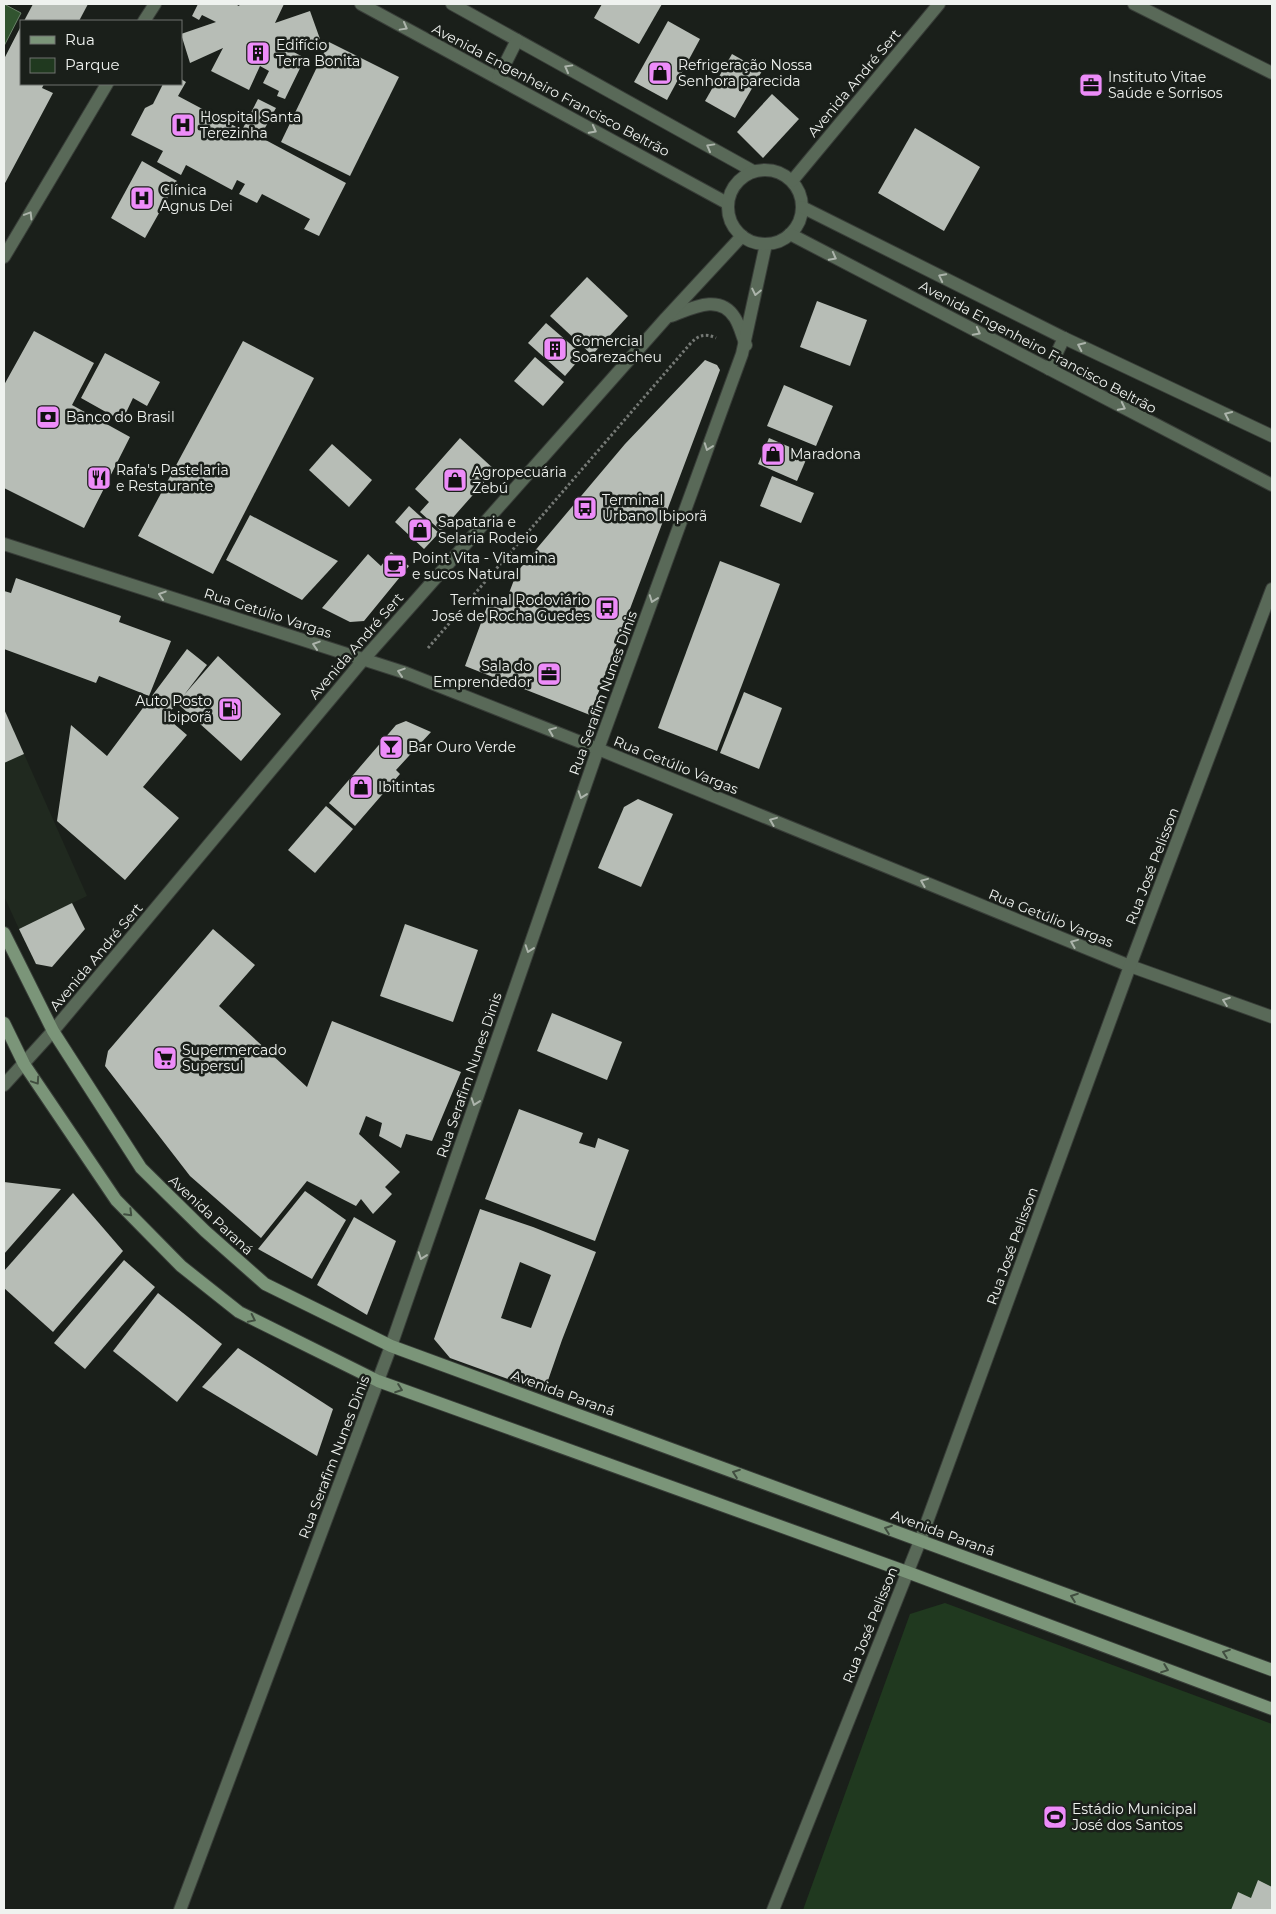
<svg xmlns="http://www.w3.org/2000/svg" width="1276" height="1914" font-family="Montserrat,sans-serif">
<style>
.built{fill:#20291f}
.green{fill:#20391f}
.water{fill:#31542f;stroke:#6a8369}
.building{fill:#b7bdb6;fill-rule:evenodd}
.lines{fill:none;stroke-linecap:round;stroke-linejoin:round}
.minor-casing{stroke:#383d38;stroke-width:14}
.tertiary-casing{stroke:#383d38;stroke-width:14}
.secondary-casing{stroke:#383d38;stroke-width:14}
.path{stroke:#757975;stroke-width:3;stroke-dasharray:2.5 2.5;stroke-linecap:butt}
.minor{stroke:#596958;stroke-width:12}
.tertiary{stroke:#596958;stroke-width:12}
.secondary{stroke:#7b9579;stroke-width:12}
.oneway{stroke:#acb4ab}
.oneway2{stroke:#414e40}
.labels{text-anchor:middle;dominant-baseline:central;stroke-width:5;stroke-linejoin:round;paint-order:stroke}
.poi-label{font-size:14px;fill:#eff2ef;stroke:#1a1f1a;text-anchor:start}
.street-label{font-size:14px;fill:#eff2ef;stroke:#1a1f1a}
</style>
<rect width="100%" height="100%" fill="#1a1f1a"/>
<polygon class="built" points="24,754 87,896 19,929 4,896 4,763"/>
<polygon class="green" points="945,1603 1272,1724 1272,1910 803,1910 910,1614"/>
<polygon class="water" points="4,4 21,13 4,46"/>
<g class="building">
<polygon points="33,4 88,4 79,21 24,21"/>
<polygon points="198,4 235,4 239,6 240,4 284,4 275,23 310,11 320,39 288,49 305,58 285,99 277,96 279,91 263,83 269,71 260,66 249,90 211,71 223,48 190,63 181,34 216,22 202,15 199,20 192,16"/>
<polygon points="602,4 662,4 639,44 594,18"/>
<polygon points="668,21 700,39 667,100 634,82"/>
<polygon points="21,26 21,84 44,84 42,88 53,93 4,185 4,59"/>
<polygon points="329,42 399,77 350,176 281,142"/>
<polygon points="732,54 762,71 735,118 705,101"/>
<polygon points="181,79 186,82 178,96 242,130 258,99 276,108 260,137 346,183 319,236 304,229 310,219 262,194 257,203 239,194 245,184 237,180 232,190 186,165 181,175 157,162 163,151 131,135 145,108 153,104 163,84 181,84"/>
<polygon points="772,94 799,119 763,158 737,132"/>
<polygon points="915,128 980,167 944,231 878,193"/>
<polygon points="142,161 177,181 145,238 111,218"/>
<polygon points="587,277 628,316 592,355 550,316"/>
<polygon points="817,301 867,320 850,366 800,347"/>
<polygon points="546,323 583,355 565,376 528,343"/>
<polygon points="34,331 94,363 72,405 130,437 84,528 4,488 4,385"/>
<polygon points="243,341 314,378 213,574 138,536"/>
<polygon points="105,353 160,382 147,406 133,398 122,421 81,398"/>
<polygon points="535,357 564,382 543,406 514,381"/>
<polygon points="705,360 717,365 720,370 590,715 465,666 488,604 503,609 517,572 625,444"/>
<polygon points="784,385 833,406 816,446 767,426"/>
<polygon points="460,438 495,470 441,531 420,512 429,502 415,489"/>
<polygon points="769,438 808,455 797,481 758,464"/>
<polygon points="332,444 372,480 349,507 309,470"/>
<polygon points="772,476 814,493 801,523 760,506"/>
<polygon points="409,506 439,533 424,549 395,522"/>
<polygon points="250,515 338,561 302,600 226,560"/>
<polygon points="391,552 409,566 364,621 350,622 322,608 368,554 381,566"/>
<polygon points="720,561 780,584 717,751 658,728"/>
<polygon points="16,578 121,616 119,622 171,641 149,696 99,676 96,683 4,649 4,591 11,593"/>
<polygon points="187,649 207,665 184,695 218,656 281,714 241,761 177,703 166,717 187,735 143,787 179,818 125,880 57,821 71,725 107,756"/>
<polygon points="744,692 782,708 759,769 720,753"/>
<polygon points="4,709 24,754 4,763"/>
<polygon points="406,721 431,732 396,770 400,774 355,826 329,803 396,725"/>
<polygon points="638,799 673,814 641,887 598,868 624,807"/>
<polygon points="326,806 353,829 315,873 288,850"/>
<polygon points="72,903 85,929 52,967 36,964 19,929"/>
<polygon points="405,924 478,950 453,1022 380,996"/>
<polygon points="213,929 255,965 219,1006 307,1087 332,1021 461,1072 432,1141 406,1134 401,1148 379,1136 382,1123 366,1116 359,1134 400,1172 385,1187 392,1194 373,1214 361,1199 356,1206 307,1181 261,1238 190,1176 105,1066 108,1051"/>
<polygon points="552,1013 622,1042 607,1080 537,1051"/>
<polygon points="519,1109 583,1133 579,1143 595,1148 598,1138 629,1150 595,1241 485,1199"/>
<polygon points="4,1182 61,1189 4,1254"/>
<polygon points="305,1191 346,1220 312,1279 258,1249"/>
<polygon points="73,1193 123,1251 53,1332 4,1288 4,1271"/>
<path d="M480 1209 533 1227 596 1252 562 1340 544 1392 450 1358 434 1339ZM520 1262 551 1275 531 1328 501 1318Z"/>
<polygon points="354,1217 396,1241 367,1315 317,1285"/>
<polygon points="124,1260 155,1287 85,1369 54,1343"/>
<polygon points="158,1293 222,1344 177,1402 113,1351"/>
<polygon points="238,1348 333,1409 317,1456 202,1387"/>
<polygon points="1258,1880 1272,1887 1272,1910 1231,1910 1238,1892 1251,1898"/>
</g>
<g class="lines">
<g class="minor-casing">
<g id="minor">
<polyline points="1134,4 1272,73"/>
<polyline points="144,21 155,4"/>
<polyline points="4,257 107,84"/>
<path d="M671 316C692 308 720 293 735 318 740 326 742 336 746 345"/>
<polyline points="4,544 406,673 598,749 1130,966 1272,1017"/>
<polyline points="4,1085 53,1031 363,660 666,318 742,236"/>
<polyline points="180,1910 391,1346 598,749 742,354 766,244"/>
<polyline points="773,1910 920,1541 1130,966 1272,589"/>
</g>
</g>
<g class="tertiary-casing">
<g id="tertiary">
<polyline points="361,4 727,203"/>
<polyline points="452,4 753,171"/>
<polyline points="498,78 517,40"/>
<circle cx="765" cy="207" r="37"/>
<polyline points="792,181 939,4"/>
<polyline points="802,207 1064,338 1272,436"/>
<polyline points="790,234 1272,485"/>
<polyline points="1049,369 1064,338"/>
</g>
</g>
<g class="secondary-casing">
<g id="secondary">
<polyline points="4,933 53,1031 141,1168 205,1231 265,1284 391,1346 1272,1670"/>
<polyline points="4,1023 24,1064 116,1200 181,1266 239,1312 378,1381 907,1572 1272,1709"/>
</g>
</g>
<path class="path" d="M428 648 690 344C698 335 705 333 716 338"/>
<use href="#minor" class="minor"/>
<use href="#tertiary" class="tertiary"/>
<use href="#secondary" class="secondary"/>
</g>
<defs><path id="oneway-chevron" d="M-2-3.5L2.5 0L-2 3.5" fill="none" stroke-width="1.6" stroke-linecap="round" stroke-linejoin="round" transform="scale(1.25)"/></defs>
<g class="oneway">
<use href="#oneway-chevron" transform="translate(404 27) rotate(29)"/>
<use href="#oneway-chevron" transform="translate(568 68) rotate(-151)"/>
<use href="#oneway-chevron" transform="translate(593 130) rotate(28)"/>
<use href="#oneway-chevron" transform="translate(710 147) rotate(-151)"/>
<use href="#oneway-chevron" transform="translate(29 215) rotate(-59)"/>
<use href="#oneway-chevron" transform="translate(833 257) rotate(28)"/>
<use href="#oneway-chevron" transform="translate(942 277) rotate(-153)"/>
<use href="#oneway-chevron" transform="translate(756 292) rotate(102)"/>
<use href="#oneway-chevron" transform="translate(977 332) rotate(28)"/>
<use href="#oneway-chevron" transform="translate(1081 346) rotate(-155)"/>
<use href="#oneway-chevron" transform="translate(1122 407) rotate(27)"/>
<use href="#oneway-chevron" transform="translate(1228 415) rotate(-155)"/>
<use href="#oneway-chevron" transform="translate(708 447) rotate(110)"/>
<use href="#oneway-chevron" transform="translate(162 595) rotate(-162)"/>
<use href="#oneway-chevron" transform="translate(653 599) rotate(110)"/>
<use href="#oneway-chevron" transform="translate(316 645) rotate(-162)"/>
<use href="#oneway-chevron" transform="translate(401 672) rotate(-162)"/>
<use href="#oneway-chevron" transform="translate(552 731) rotate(-158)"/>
<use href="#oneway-chevron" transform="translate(582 795) rotate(109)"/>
<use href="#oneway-chevron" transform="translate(773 821) rotate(-158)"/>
<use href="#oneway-chevron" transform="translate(924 882) rotate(-158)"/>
<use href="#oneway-chevron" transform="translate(1074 943) rotate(-158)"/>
<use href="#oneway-chevron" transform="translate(529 949) rotate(109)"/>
<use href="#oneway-chevron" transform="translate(1226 1001) rotate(-160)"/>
<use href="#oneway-chevron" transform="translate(475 1102) rotate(109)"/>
<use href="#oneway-chevron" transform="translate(422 1256) rotate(109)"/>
</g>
<g class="oneway2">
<use href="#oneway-chevron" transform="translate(36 1081) rotate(56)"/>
<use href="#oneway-chevron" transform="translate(129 1213) rotate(45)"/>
<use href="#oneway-chevron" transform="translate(252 1319) rotate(26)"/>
<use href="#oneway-chevron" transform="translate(399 1389) rotate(20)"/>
<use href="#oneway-chevron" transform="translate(736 1473) rotate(-160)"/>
<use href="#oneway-chevron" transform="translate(888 1529) rotate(-160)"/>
<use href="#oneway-chevron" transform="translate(1074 1597) rotate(-160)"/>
<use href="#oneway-chevron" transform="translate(1226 1653) rotate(-160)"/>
<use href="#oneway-chevron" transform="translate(1165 1669) rotate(21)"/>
</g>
<defs>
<g id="building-square" transform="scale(1.25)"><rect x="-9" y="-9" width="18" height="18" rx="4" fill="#ed8cf9" stroke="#1a1f1a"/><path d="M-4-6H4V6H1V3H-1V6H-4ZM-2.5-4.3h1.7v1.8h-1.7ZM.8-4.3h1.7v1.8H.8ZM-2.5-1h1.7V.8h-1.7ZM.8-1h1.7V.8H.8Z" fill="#111"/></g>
<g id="shop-square" transform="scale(1.25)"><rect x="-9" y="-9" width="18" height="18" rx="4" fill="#ed8cf9" stroke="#1a1f1a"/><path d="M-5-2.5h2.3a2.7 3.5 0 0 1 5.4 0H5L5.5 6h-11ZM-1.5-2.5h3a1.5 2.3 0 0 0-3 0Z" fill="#111"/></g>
<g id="office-square" transform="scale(1.25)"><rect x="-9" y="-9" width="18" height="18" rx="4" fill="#ed8cf9" stroke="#1a1f1a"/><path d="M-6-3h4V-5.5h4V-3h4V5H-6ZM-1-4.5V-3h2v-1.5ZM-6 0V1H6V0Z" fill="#111"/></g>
<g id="hospital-square" transform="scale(1.25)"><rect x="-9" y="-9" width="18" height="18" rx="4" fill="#ed8cf9" stroke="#1a1f1a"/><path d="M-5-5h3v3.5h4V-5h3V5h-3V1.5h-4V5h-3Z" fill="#111"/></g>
<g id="bank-square" transform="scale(1.25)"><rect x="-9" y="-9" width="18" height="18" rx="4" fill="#ed8cf9" stroke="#1a1f1a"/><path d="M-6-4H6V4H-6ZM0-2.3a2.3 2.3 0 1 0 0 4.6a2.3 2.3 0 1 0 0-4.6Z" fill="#111"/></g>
<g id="restaurant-square" transform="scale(1.25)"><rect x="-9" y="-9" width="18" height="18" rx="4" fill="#ed8cf9" stroke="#1a1f1a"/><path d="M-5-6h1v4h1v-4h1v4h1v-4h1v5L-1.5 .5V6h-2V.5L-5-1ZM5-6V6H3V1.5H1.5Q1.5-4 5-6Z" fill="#111"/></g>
<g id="bus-square" transform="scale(1.25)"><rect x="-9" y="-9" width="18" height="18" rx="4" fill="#ed8cf9" stroke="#1a1f1a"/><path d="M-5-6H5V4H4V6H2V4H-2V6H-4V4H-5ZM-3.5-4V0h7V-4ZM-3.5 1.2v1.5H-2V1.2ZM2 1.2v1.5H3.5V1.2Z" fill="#111"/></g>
<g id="cafe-square" transform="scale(1.25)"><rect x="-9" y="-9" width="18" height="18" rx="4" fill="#ed8cf9" stroke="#1a1f1a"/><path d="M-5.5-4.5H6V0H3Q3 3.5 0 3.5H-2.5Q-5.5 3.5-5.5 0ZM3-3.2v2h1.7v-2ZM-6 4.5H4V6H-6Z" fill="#111"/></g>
<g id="fuel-square" transform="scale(1.25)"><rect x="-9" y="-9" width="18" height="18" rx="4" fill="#ed8cf9" stroke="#1a1f1a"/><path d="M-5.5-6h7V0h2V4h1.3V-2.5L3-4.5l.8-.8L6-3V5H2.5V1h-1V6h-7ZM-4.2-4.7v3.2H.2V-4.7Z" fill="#111"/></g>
<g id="bar-square" transform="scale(1.25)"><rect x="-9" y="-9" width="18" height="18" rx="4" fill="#ed8cf9" stroke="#1a1f1a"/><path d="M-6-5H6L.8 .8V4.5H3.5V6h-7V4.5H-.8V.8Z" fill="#111"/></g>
<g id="supermarket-square" transform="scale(1.25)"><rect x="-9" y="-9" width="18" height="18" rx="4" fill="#ed8cf9" stroke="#1a1f1a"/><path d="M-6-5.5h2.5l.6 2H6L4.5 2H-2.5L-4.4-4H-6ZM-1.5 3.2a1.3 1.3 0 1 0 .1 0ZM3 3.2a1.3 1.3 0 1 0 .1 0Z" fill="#111"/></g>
<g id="stadium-square" transform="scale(1.25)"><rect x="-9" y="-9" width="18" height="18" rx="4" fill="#ed8cf9" stroke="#1a1f1a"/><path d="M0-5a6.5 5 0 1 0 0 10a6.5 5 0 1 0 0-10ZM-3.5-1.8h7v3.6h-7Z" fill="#111"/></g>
</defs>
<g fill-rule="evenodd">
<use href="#building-square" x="258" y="53"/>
<use href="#shop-square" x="660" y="73"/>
<use href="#office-square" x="1091" y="85"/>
<use href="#hospital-square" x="183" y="125"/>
<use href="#hospital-square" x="142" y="198"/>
<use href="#building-square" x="555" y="349"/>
<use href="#bank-square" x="48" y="417"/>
<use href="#shop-square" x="773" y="454"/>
<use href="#restaurant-square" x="99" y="478"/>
<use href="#shop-square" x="455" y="480"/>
<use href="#bus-square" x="585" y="508"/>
<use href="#shop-square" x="420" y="530"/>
<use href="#cafe-square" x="395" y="566"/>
<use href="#bus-square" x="607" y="608"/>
<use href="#office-square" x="549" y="674"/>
<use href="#fuel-square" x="230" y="709"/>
<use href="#bar-square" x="391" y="747"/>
<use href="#shop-square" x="361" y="787"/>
<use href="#supermarket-square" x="165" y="1058"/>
<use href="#stadium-square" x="1055" y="1817"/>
</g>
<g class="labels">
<g class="poi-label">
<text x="276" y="45">Edifício<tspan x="276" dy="16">Terra Bonita</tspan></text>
<text x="678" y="65">Refrigeração Nossa<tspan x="678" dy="16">Senhora parecida</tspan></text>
<text x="1108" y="77">Instituto Vitae<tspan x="1108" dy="16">Saúde e Sorrisos</tspan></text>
<text x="200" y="117">Hospital Santa<tspan x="200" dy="16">Terezinha</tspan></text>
<text x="160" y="190">Clínica<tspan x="160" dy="16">Agnus Dei</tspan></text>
<text x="572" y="341">Comercial<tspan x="572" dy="16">Soarezacheu</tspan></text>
<text x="66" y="417">Banco do Brasil</text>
<text x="790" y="454">Maradona</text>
<text x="116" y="470">Rafa's Pastelaria<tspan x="116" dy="16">e Restaurante</tspan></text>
<text x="472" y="472">Agropecuária<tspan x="472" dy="16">Zebú</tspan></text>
<text x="602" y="500">Terminal<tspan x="602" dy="16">Urbano Ibiporã</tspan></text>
<text x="438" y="522">Sapataria e<tspan x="438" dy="16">Selaria Rodeio</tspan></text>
<text x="412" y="558">Point Vita - Vitamina<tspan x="412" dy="16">e sucos Natural</tspan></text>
<text x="590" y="600" text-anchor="end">Terminal Rodoviário<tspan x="590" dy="16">José de Rocha Guedes</tspan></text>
<text x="532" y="666" text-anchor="end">Sala do<tspan x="532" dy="16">Emprendedor</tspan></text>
<text x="212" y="701" text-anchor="end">Auto Posto<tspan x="212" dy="16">Ibiporã</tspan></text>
<text x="408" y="747">Bar Ouro Verde</text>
<text x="378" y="787">Ibitintas</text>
<text x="182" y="1050">Supermercado<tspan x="182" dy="16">Supersul</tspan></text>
<text x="1072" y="1809">Estádio Municipal<tspan x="1072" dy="16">José dos Santos</tspan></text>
</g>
<g class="street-label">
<text transform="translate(854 83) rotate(-50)">Avenida André Sert</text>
<text transform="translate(551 90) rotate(28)">Avenida Engenheiro Francisco Beltrão</text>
<text transform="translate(1038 347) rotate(28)">Avenida Engenheiro Francisco Beltrão</text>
<text transform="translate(268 613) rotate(18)">Rua Getúlio Vargas</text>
<text transform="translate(356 646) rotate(-49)">Avenida André Sert</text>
<text transform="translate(603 693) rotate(-70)">Rua Serafim Nunes Dinis</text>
<text transform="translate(676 765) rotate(22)">Rua Getúlio Vargas</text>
<text transform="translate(1152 866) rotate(-69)">Rua José Pelisson</text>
<text transform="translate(1051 918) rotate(22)">Rua Getúlio Vargas</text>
<text transform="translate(96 957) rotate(-50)">Avenida André Sert</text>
<text transform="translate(469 1075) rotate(-71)">Rua Serafim Nunes Dinis</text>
<text transform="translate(211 1215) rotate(43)">Avenida Paraná</text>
<text transform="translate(1012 1246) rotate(-70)">Rua José Pelisson</text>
<text transform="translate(563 1393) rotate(20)">Avenida Paraná</text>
<text transform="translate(334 1457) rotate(-69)">Rua Serafim Nunes Dinis</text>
<text transform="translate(943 1533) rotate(20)">Avenida Paraná</text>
<text transform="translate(870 1625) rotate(-68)">Rua José Pelisson</text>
</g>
</g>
<rect width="1276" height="1914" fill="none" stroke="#eff2ef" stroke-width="10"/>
<rect x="20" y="20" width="162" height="65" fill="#1a1f1a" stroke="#6f736f"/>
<rect x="30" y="36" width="25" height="8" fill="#7b9579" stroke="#6f736f"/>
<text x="65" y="45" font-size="15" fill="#eff2ef">Rua</text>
<rect x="30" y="58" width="25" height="15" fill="#20391f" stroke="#6f736f"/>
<text x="65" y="70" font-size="15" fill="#eff2ef">Parque</text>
</svg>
